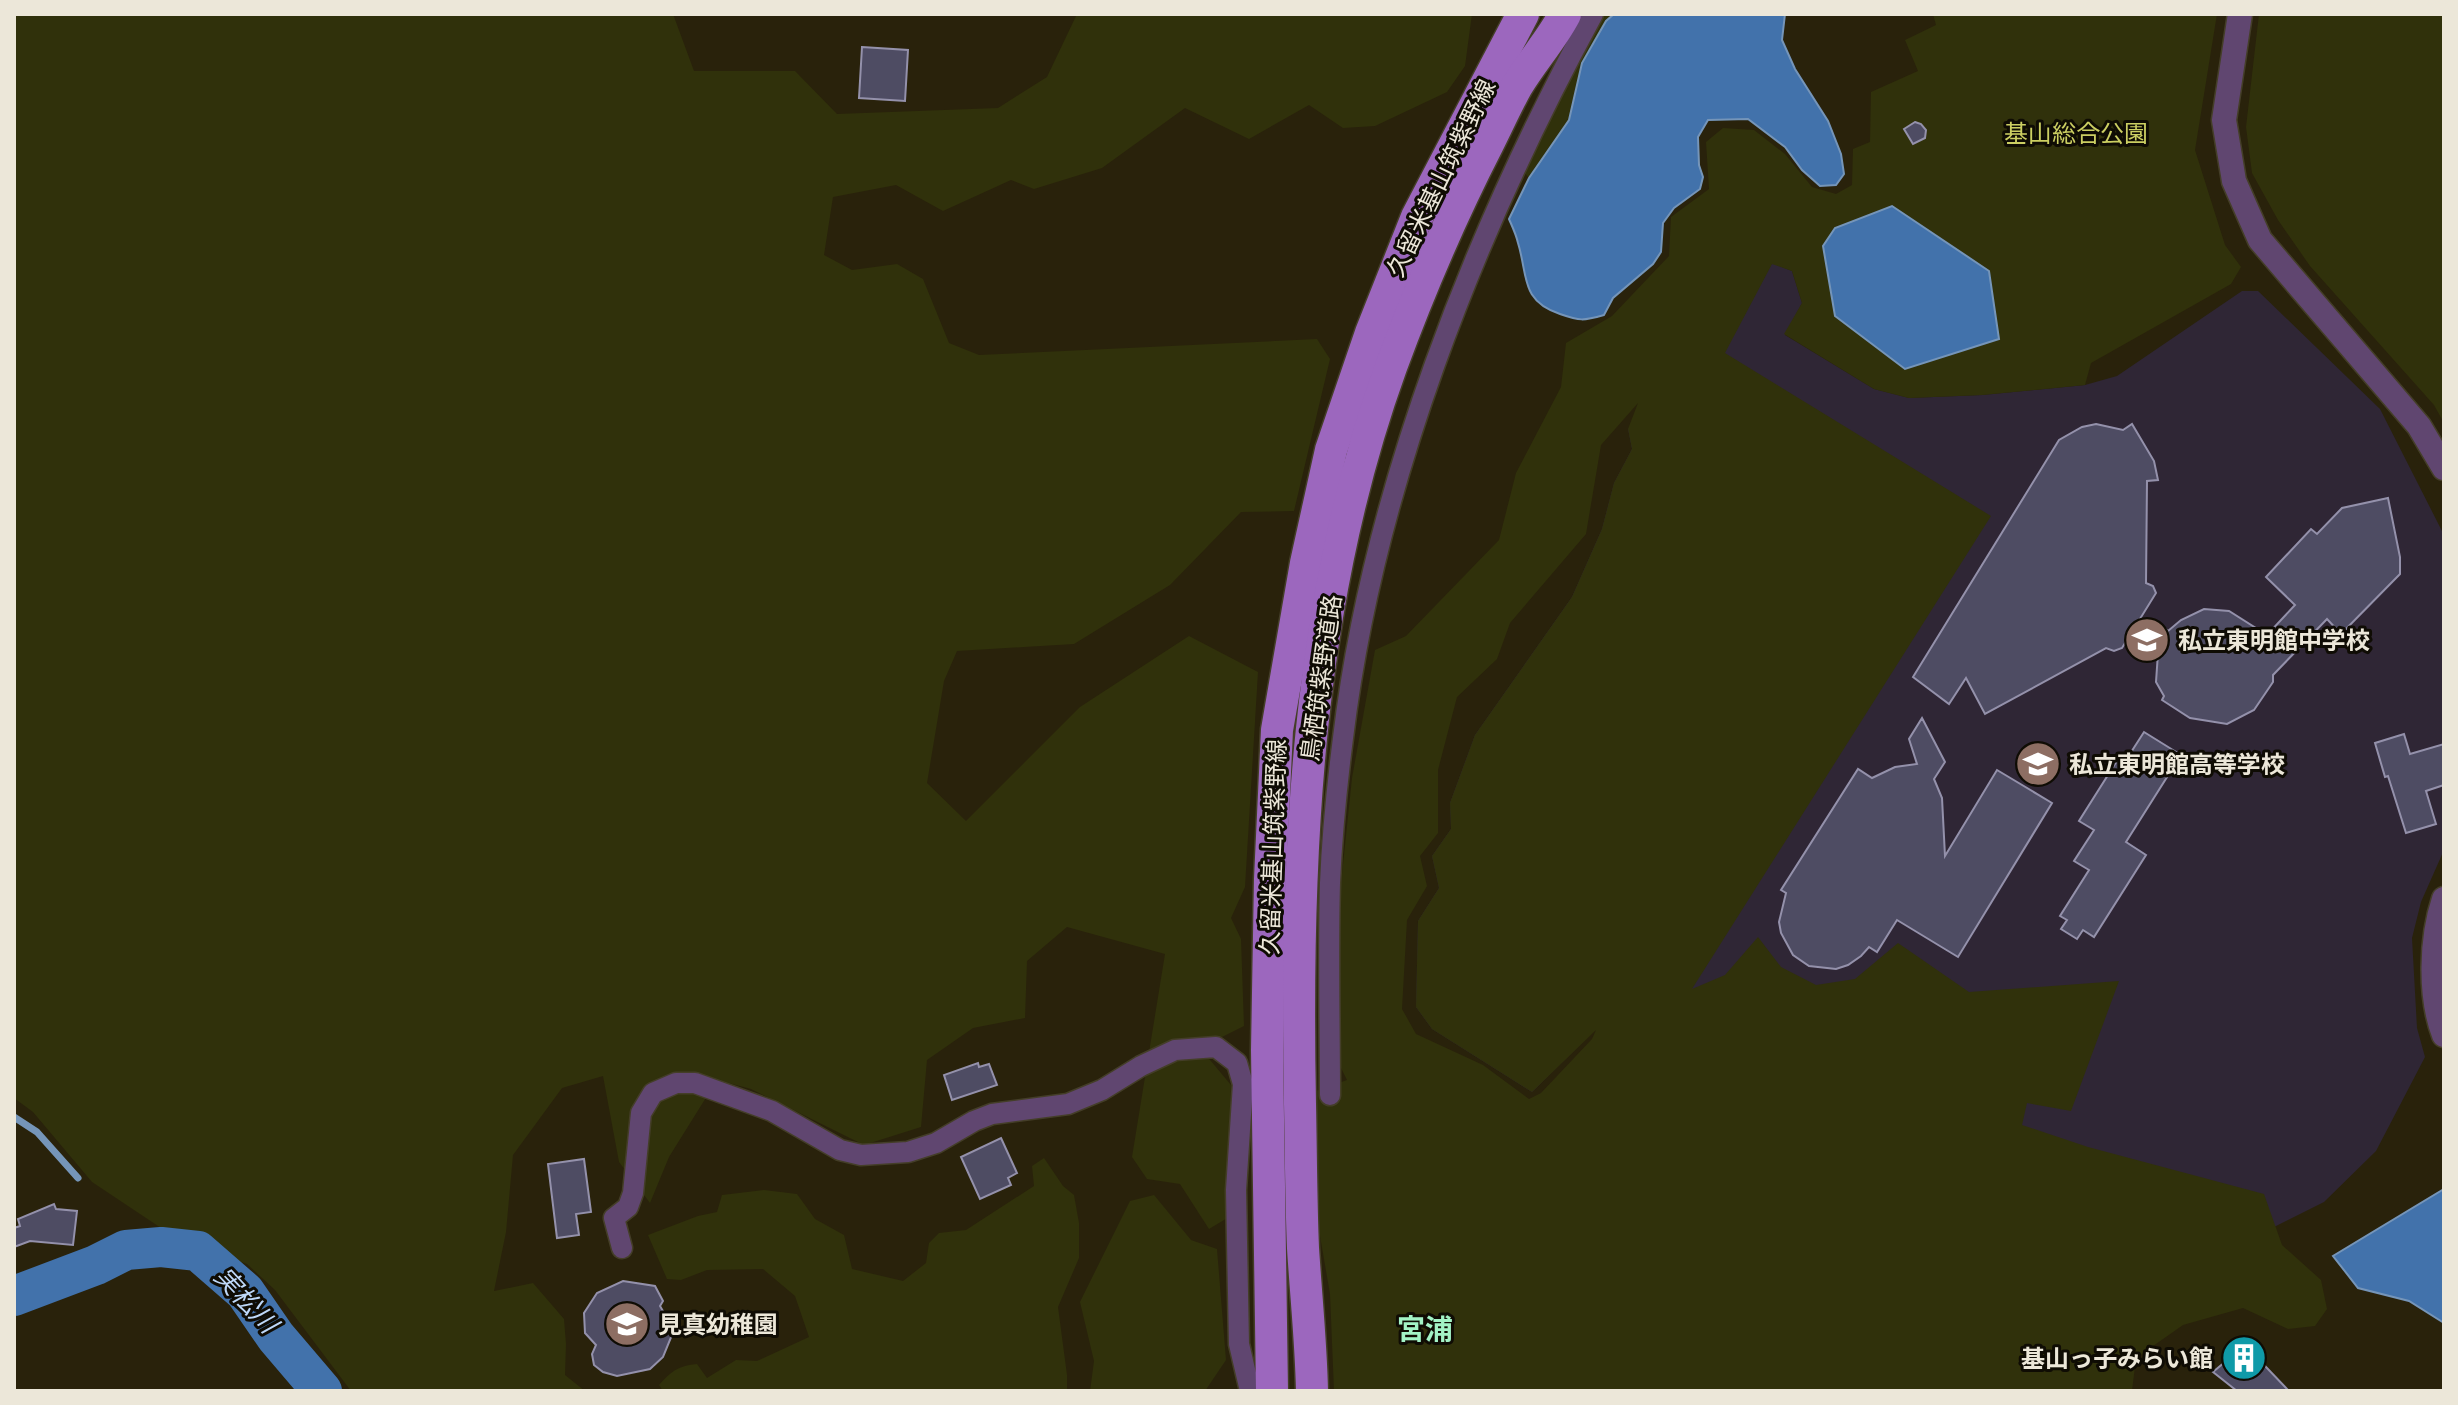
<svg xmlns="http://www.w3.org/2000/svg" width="2458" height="1405" font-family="Arial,'Noto Sans JP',sans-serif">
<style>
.education{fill:#2f2635}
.green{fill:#30310b;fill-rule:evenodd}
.water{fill:#4272ab;stroke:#7595b9;stroke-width:2}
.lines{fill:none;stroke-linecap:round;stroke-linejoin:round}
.stream{stroke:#7595b9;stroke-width:7}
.river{stroke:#4272ab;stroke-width:40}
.building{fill:#4e4c63;stroke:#9491ab;stroke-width:2}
.minor-casing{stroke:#443e28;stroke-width:23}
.tertiary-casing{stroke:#443e28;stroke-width:27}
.primary-casing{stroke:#443e28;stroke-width:35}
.minor{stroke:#604670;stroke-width:20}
.tertiary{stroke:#604670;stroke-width:24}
.primary{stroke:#9c67be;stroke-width:32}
.labels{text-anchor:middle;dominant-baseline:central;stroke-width:6;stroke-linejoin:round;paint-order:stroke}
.park-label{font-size:24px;fill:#cccf62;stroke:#0f0c04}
.street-label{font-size:24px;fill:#ece7d9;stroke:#0f0c04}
.poi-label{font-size:24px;font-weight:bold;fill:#ece7d9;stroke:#0f0c04;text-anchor:start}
.water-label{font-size:26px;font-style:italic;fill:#bed8f9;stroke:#0f0c04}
.quarter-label{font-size:28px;font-weight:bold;fill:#a3f3c6;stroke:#0f0c04}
</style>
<rect width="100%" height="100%" fill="#29220b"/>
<polygon class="education" points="1772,263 1792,271 1802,303 1785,335 1874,389 1909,398 1982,395 2085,385 2117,376 2242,291 2258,291 2380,409 2444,535 2444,850 2421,902 2412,938 2417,1028 2425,1057 2376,1151 2324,1202 2266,1231 1597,1028 1532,1092 1432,1029 1416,1007 1418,921 1439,888 1432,856 1451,829 1450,803 1475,735 1572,597 1602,529 1614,483 1632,449 1628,429 1724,353"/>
<g class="green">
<polygon points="14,14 673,14 694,71 795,71 837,114 998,108 1047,77 1077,14 1472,14 1465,66 1447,92 1375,126 1343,128 1309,105 1249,139 1185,108 1102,168 1034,189 1011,180 943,211 896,185 833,197 824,255 852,270 897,264 923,279 949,343 979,355 1317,339 1330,359 1294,511 1241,512 1170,585 1074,644 957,651 944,681 927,783 966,821 1080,707 1189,636 1258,672 1245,887 1231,918 1241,939 1244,1026 1200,1048 1231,1085 1229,1217 1209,1229 1180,1184 1147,1179 1132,1157 1165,954 1067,927 1027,961 1025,1018 973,1028 927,1060 921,1127 864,1145 751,1089 717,1080 669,1157 650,1203 619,1162 603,1076 562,1088 513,1155 506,1232 494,1291 533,1283 564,1319 566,1344 565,1375 585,1391 351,1391 275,1290 247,1264 179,1240 92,1182 33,1112 14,1098"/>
<polygon points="1587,14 1614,14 1606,21 1582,63 1569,120 1529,178 1513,160"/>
<path d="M1933 14H2217L2195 150 2225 245 2241 267 2231 284 2091 363 2085 385 1982 395 1909 398 1874 389 1784 334 1802 303 1792 271 1772 264 1725 353 1991 516 1692 989 1725 975 1758 937 1781 967 1816 985 1855 979 1898 943 1969 992 2119 981 2071 1111 2027 1103 2022 1125 2088 1147 2264 1194 2282 1245 2321 1280 2327 1309 2315 1326 2288 1329 2243 1308 2183 1325 2136 1358 2132 1391H1334L1330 1294 1320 1236 1316 1091 1347 1080 1336 1058 1338 912 1352 778 1375 650 1406 636 1499 540 1516 473 1561 387 1566 343 1612 316 1669 256 1671 217 1709 189 1706 142 1723 128 1754 130 1785 154 1812 187 1836 194 1852 185 1853 149 1870 142 1871 92 1918 71 1905 40 1936 25ZM1638 403 1628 429 1632 449 1614 483 1602 529 1572 597 1475 735 1450 803 1451 829 1432 856 1439 888 1418 921 1416 1007 1432 1029 1532 1092 1596 1030 1592 1039 1541 1093 1529 1099 1483 1065 1416 1034 1402 1009 1407 920 1427 886 1420 856 1438 833V770L1457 697 1497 659 1510 623 1586 534 1601 445Z"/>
<polygon points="2259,14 2444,14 2444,423 2434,405 2310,266 2278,220 2252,173 2246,127"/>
<path d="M1044 1158 1063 1186 1074 1195 1079 1223V1258L1058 1307 1067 1375V1391H663L659 1385C670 1372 679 1365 697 1364L707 1378 736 1360 757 1361 809 1337 795 1296 763 1269 707 1270 681 1280 667 1279 648 1235 698 1216 717 1212 722 1195 764 1190 797 1194 815 1219 844 1235 852 1269 903 1281 926 1263 929 1243 939 1233 966 1230 1034 1186 1032 1166Z"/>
<polygon points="1154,1195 1191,1240 1217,1249 1226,1360 1205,1391 1090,1391 1094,1361 1080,1302 1130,1201"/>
</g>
<g class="water">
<path d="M1614 14H1785L1782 40 1795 69 1828 121 1841 154 1844 174 1836 185 1820 186 1802 170 1785 147 1748 119 1708 120 1698 137 1699 165 1703 177 1700 189 1674 208 1663 223 1661 252 1653 264 1613 298 1604 315C1583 321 1580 321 1560 314 1520 301 1528 275 1518 243 1516 234 1512 226 1509 219L1529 178 1569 120 1582 63 1606 21Z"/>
<polygon points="1892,206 1989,271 1999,339 1905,369 1835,316 1823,246 1835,228"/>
<polygon points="2444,1189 2444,1323 2409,1301 2358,1288 2333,1256"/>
</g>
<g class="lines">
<polyline class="stream" points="14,1117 37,1132 78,1178"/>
<polyline class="river" points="14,1296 96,1265 126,1250 161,1247 198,1251 245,1292 276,1337 322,1391"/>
</g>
<g class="building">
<polygon points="862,47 908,50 905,101 859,98"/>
<polygon points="1915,122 1921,124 1926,130 1925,138 1913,144 1904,129"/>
<polygon points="2096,424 2123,430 2132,424 2154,461 2158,480 2147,481 2146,583 2153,586 2156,593 2122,648 2114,651 2106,648 1985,714 1966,678 1949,704 1913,677 2059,440 2082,427"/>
<polygon points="2388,498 2400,557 2400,574 2341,634 2327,619 2273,675 2273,682 2254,710 2227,724 2190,718 2162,700 2164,696 2156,682 2160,624 2168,631 2181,620 2204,609 2229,611 2267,635 2295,605 2266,577 2311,529 2317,534 2342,508"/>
<polygon points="1922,718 1945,762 1934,779 1942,798 1945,856 1997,770 2052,803 1958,957 1897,920 1877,952 1869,947 1861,956 1848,965 1836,969 1809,966 1793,955 1781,933 1779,922 1786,893 1781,890 1858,769 1872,778 1895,767 1917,764 1909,739"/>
<polygon points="2144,732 2181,755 2126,842 2146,855 2094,937 2083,930 2077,939 2061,929 2067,920 2060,916 2089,870 2074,861 2094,830 2079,821 2120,756 2126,760"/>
<polygon points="2404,734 2410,754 2444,744 2444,785 2426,791 2436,824 2406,833 2388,776 2385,777 2375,743"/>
<polygon points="978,1063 979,1067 989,1064 997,1085 952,1100 944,1075"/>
<polygon points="1001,1138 1017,1173 1008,1178 1011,1185 980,1199 961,1157"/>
<polygon points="584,1159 591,1212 576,1214 579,1235 557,1238 548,1164"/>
<polygon points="54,1204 56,1209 77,1211 73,1245 30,1241 14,1247 14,1228 20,1226 18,1219"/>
<polygon points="623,1281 655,1286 663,1301 660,1306 674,1330 663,1357 650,1369 617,1376 603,1372 594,1365 592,1354 596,1345 585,1333 584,1313 597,1293"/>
<polygon points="2245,1345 2289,1391 2237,1391 2213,1372"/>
</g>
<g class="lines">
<g class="minor-casing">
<g id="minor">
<path d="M1330 1095C1330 1024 1328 953 1330 883 1332 835 1337 785 1343 738 1373 489 1474 233 1593 14"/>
<polyline points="622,1248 614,1218 628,1207 633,1193 641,1113 653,1093 676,1083 695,1083 772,1111 840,1150 861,1155 908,1152 936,1143 974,1121 992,1114 1068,1104 1102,1090 1141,1066 1175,1050 1216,1047 1237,1063 1243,1084 1236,1190 1239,1344 1250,1391"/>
</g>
</g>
<g class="tertiary-casing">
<g id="tertiary">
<polyline points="2240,14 2224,120 2234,181 2260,240 2419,426 2444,468"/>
<path d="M2444 899C2431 938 2429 996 2444 1035"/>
</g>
</g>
<g class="primary-casing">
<g id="primary">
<polyline points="1272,1391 1267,1050 1270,879 1277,730 1306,563 1331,450 1371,333 1417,217 1523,14"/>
<path d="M1312 1391C1311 1343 1306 1296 1303 1248 1301 1200 1301 1152 1300 1104 1295 858 1306 601 1391 367 1419 291 1451 216 1488 144 1498 124 1507 104 1517 86 1532 61 1552 39 1565 14"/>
</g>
</g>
<use href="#minor" class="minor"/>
<use href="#tertiary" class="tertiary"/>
<use href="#primary" class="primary"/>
</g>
<defs>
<g id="school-disc" transform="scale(2.3)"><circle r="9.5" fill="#8d6e63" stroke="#0f0c04"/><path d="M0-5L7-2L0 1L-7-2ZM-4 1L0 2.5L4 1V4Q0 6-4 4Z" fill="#fff"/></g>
<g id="building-disc" transform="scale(2.3)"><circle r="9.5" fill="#0f9aa8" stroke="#0f0c04"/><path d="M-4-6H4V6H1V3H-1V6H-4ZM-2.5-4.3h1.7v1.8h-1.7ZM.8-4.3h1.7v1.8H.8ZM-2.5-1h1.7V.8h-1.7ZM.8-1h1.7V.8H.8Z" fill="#fff"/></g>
</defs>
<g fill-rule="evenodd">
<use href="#school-disc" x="2147" y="640"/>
<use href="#school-disc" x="2038" y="764"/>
<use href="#school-disc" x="627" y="1324"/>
<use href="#building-disc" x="2244" y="1358"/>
</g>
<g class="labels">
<g class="park-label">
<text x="2076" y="133">基山総合公園</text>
</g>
<g class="street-label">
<text transform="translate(1441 178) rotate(-64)">久留米基山筑紫野線</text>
<text transform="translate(1321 678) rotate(-82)">鳥栖筑紫野道路</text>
<text transform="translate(1273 847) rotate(-88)">久留米基山筑紫野線</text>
</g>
<g class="poi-label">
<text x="2178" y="640">私立東明館中学校</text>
<text x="2069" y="764">私立東明館高等学校</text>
<text x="658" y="1324">見真幼稚園</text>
<text x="2213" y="1358" text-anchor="end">基山っ子みらい館</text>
</g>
<g class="water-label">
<text transform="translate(246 1300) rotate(47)">実松川</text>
</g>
<g class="quarter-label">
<text x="1425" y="1329">宮浦</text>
</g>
</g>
<rect width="2458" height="1405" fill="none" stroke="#ece7d9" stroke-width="32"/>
</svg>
